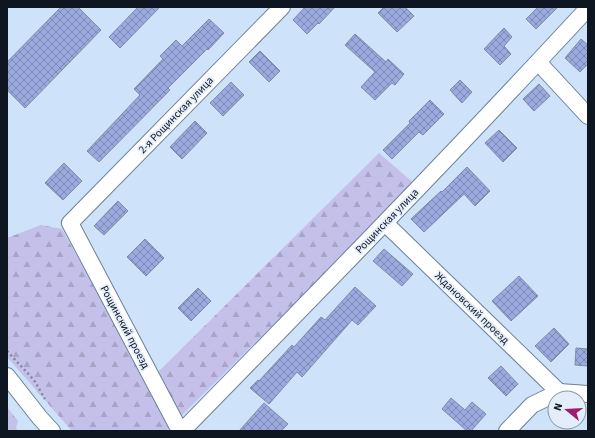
<svg xmlns="http://www.w3.org/2000/svg" width="595" height="438" font-family="'Source Sans 3',sans-serif">
<style>
.forest{fill:url(#forest-firs)}
.building{fill:url(#building-cross-hatch);stroke:#808aa8}
.lines{fill:none;stroke-linecap:round;stroke-linejoin:round}
.minor-casing{stroke:#6a819a;stroke-width:18}
.path{stroke:#7a899b;stroke-width:2.5;stroke-dasharray:2 3;stroke-linecap:butt}
.minor{stroke:#fff;stroke-width:16}
.labels{text-anchor:middle;dominant-baseline:central;stroke-width:3.5;stroke-linejoin:round;paint-order:stroke}
.street-label{font-size:11px;fill:#0e1721;stroke:#e4eefa}
</style>
<defs>
<pattern id="forest-firs" width="22" height="20" patternUnits="userSpaceOnUse"><rect width="22" height="20" fill="#c5c0ea"/><path d="M5 1l3.5 6h-7zM16 11l3.5 6h-7z" fill="#a8a4c8"/></pattern>
<pattern id="building-cross-hatch" width="8" height="8" patternUnits="userSpaceOnUse"><rect width="8" height="8" fill="#9aaade"/><path d="M0 0l8 8M0 8l8-8" fill="none" stroke="#7c89b4"/></pattern>
</defs>
<rect width="100%" height="100%" fill="#cee2f9"/>
<g class="forest">
<polygon points="379,153 425,193 414,185 166,431 72,431 7,357 7,238 41,225 62,229 147,382 157,373"/>
<polygon points="7,407 18,421 16,428 18,431 7,431"/>
</g>
<g class="building">
<polygon points="61,7 78,7 101,30 25,108 7,90 7,62"/>
<polygon points="138,7 160,7 120,48 109,37"/>
<polygon points="305,7 335,7 319,24 318,23 307,34 293,20"/>
<polygon points="384,7 405,7 414,16 397,32 378,13"/>
<polygon points="538,7 558,7 536,29 526,19"/>
<polygon points="209,19 224,33 208,50 207,49 168,88 170,90 99,162 87,151 140,95 134,89 163,59 160,56 176,40 182,46"/>
<polygon points="504,28 512,37 504,46 511,54 500,65 484,49"/>
<polygon points="355,34 386,62 388,59 404,74 395,85 392,83 375,100 361,87 375,72 345,45"/>
<polygon points="581,39 588,45 588,64 580,72 565,58"/>
<polygon points="260,51 280,71 269,82 249,62"/>
<polygon points="460,80 472,92 462,103 450,90"/>
<polygon points="231,82 244,95 223,116 210,103"/>
<polygon points="539,84 550,96 534,111 523,99"/>
<polygon points="430,100 444,114 423,135 419,132 392,159 383,150 410,123 409,121"/>
<polygon points="195,121 207,133 182,159 170,147"/>
<polygon points="499,130 517,148 503,162 485,143"/>
<polygon points="64,163 82,181 63,200 45,183"/>
<polygon points="467,167 490,191 475,206 464,194 424,232 411,219 441,191 442,192"/>
<polygon points="118,201 128,211 104,235 94,226"/>
<polygon points="145,239 164,258 146,276 127,257"/>
<polygon points="384,249 413,274 402,286 373,261"/>
<polygon points="519,276 538,296 511,321 492,301"/>
<polygon points="355,287 376,306 358,325 352,320 302,377 297,372 269,404 250,388 258,380 259,381 292,345 294,347 321,317 325,320"/>
<polygon points="198,288 211,301 191,321 178,308"/>
<polygon points="554,328 569,344 551,362 535,346"/>
<polygon points="576,348 588,349 588,366 575,365"/>
<polygon points="501,366 518,384 506,396 488,378"/>
<polygon points="451,398 465,410 472,402 486,414 471,431 467,431 442,409"/>
<polygon points="264,403 288,424 281,431 239,431"/>
</g>
<g class="lines">
<g class="minor-casing">
<g id="minor">
<polyline points="538,62 588,116"/>
<polyline points="385,223 559,392"/>
<polyline points="7,376 40,418 52,431"/>
<polyline points="180,431 70,223 282,7"/>
<path d="M182 431C319 291 455 152 588 8"/>
<polyline points="507,431 532,405 559,392 588,394"/>
</g>
</g>
<polyline class="path" points="7,351 34,380 45,399"/>
<use href="#minor" class="minor"/>
</g>
<g class="labels">
<g class="street-label">
<text transform="translate(176 115) rotate(-46)">2-я Рощинская улица</text>
<text transform="translate(387 221) rotate(-46)">Рощинская улица</text>
<text transform="translate(472 308) rotate(44)">Ждановский проезд</text>
<text transform="translate(125 327) rotate(62)">Рощинский проезд</text>
</g>
</g>
<rect width="595" height="438" fill="none" stroke="#0e1721" stroke-width="16"/>
<g transform="translate(567 410) rotate(288)"><circle r="19" fill="#e4eefa" stroke="#8e98a3"/>
<path d="M0-3L7 15L0 10L-7 15Z" fill="#a01d6e"/>
<text y="-6" font-size="11" font-weight="bold" text-anchor="middle" fill="#0e1721">N</text>
</g>
</svg>
